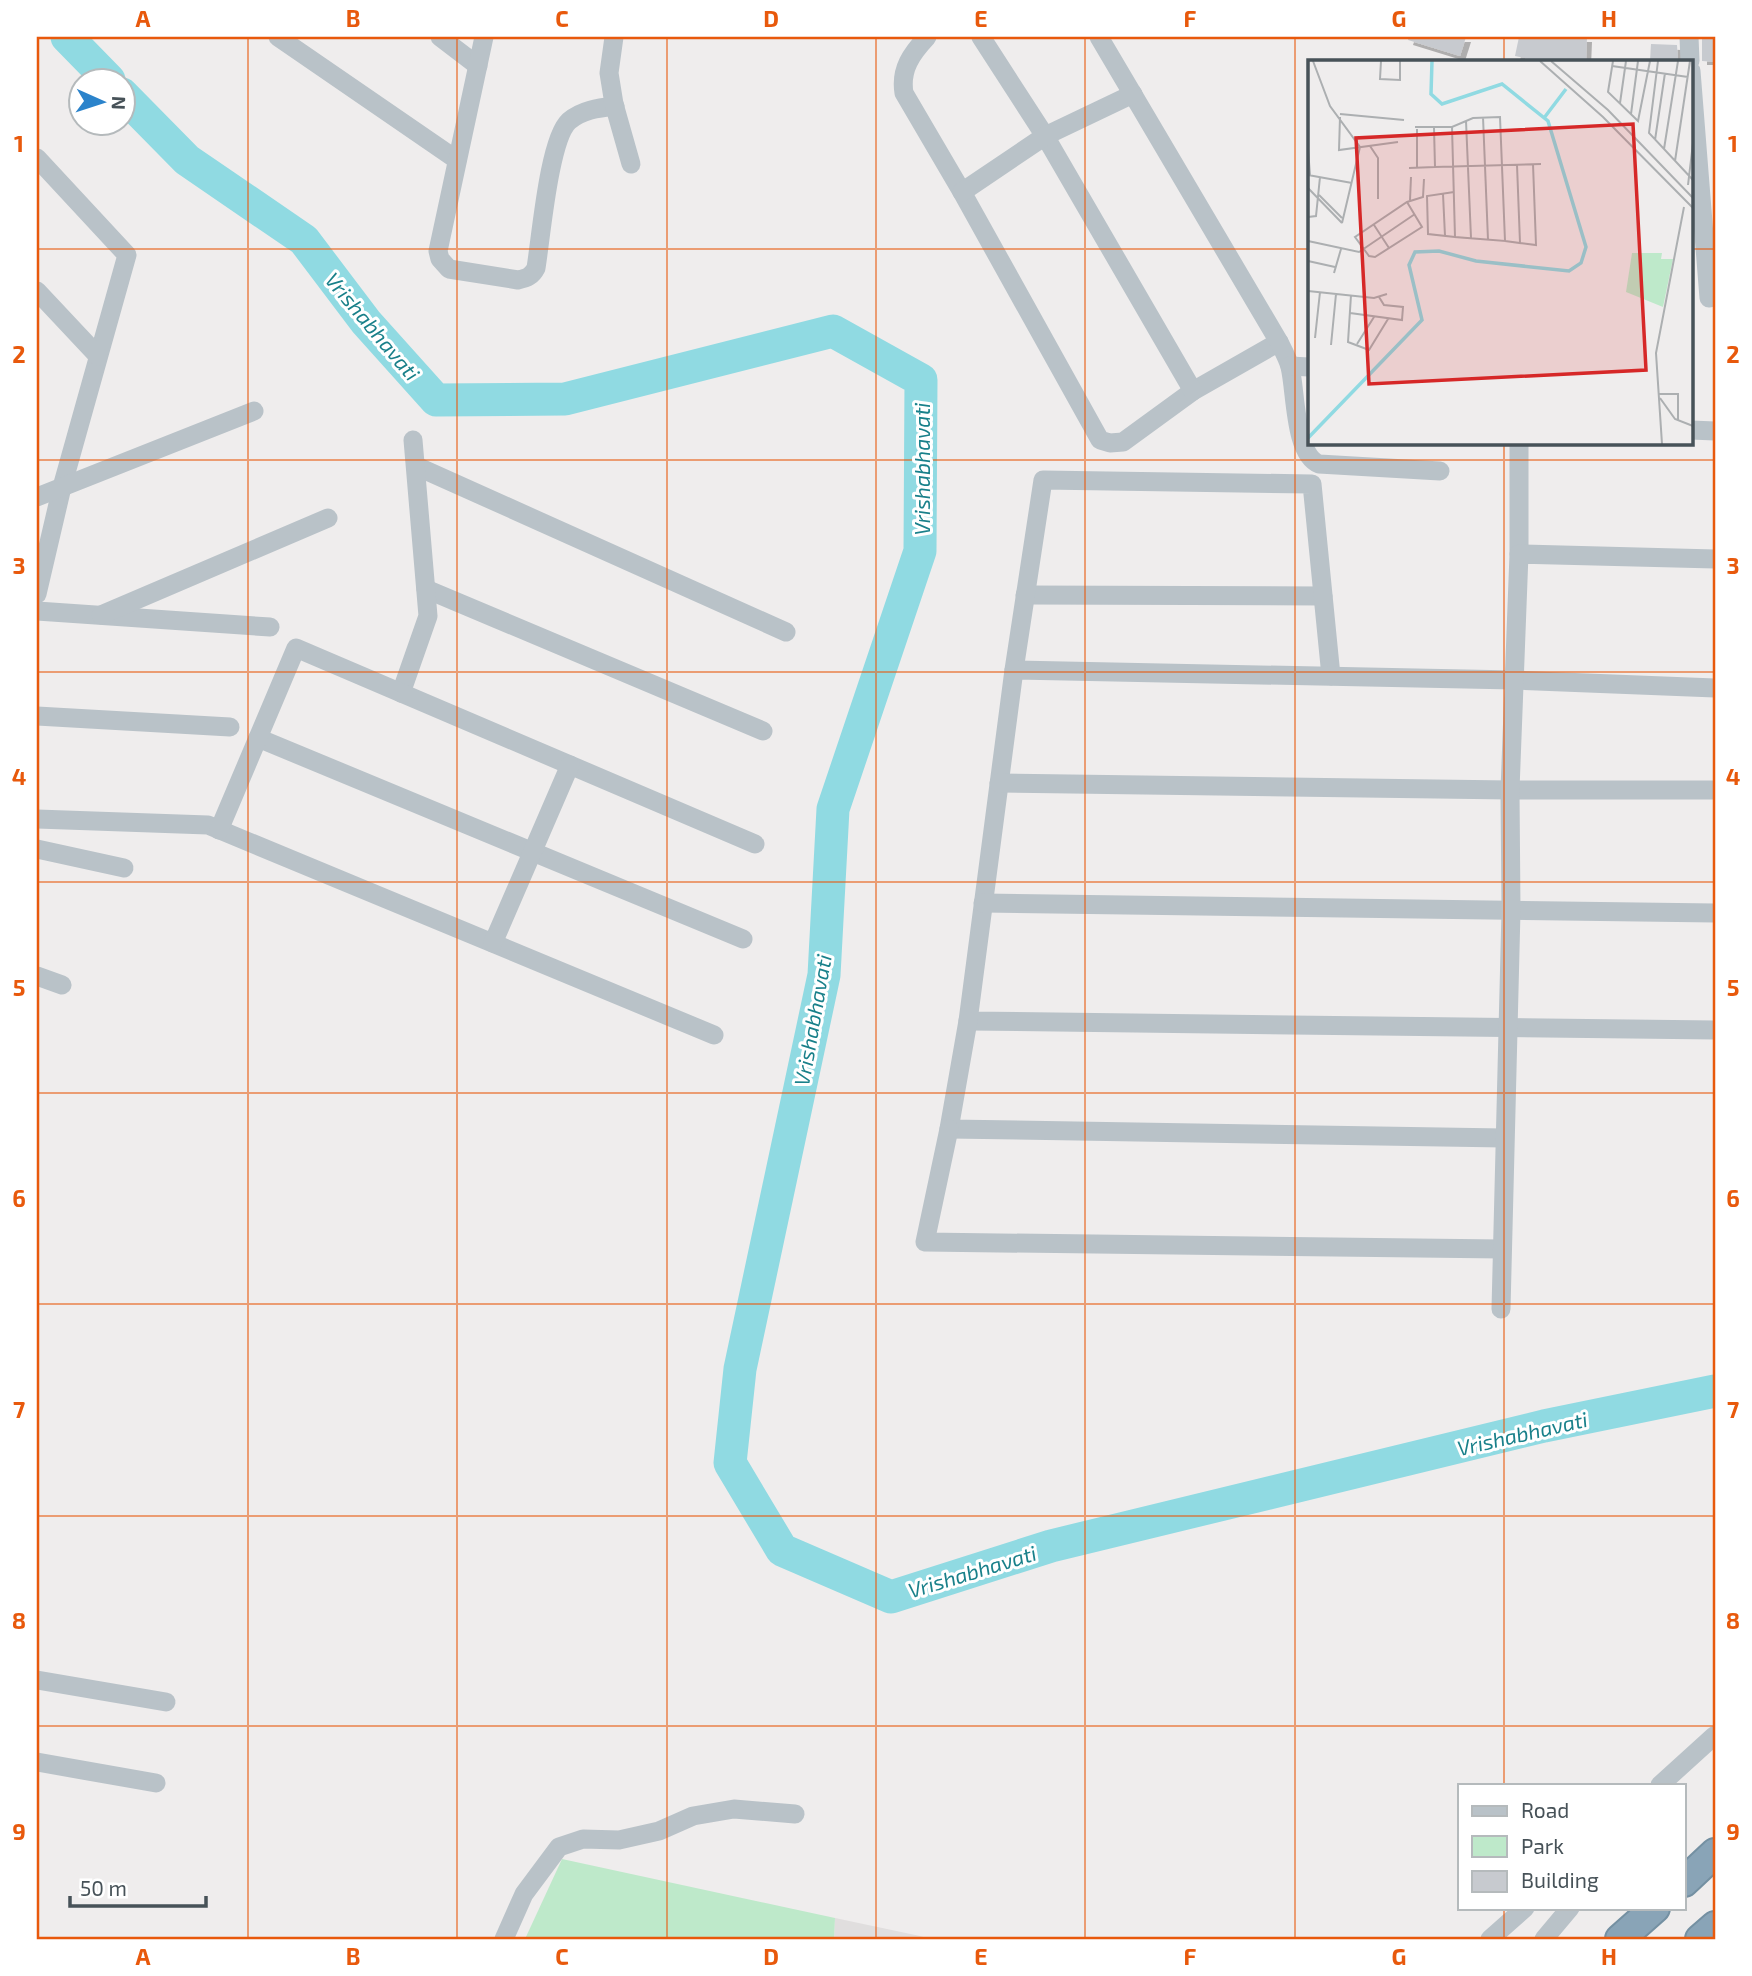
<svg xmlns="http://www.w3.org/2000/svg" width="1752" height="1976" font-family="'Exo 2',sans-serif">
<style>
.education{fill:#e0dede}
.green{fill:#bee9ca}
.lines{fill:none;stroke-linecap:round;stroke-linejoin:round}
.river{stroke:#90dae2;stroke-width:33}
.building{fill:#c7cacf;filter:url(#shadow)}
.highway-casing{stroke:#7490a2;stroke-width:32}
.minor{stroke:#b9c2c8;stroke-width:19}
.highway{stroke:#89a4b7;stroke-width:28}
.grid{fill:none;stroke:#e8590c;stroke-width:2;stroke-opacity:0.55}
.labels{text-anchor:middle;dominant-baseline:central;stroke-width:6;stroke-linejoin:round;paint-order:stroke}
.water-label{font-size:21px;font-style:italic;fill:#19808a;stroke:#fff}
.inset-river{fill:none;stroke:#90dae2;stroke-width:3.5}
.inset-road{fill:none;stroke:#acafb1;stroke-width:2}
.view{fill:#d62828;fill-opacity:0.15;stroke:#d62828;stroke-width:3.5}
.inset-edge{fill:none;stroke:#475258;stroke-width:3.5}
.neatline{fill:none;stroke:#e8590c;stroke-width:2.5}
.grid-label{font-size:23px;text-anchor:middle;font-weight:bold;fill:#e8590c}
</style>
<defs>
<filter id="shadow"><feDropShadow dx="5" dy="5" stdDeviation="0" flood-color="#0004"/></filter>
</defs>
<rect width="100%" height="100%" fill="#efeded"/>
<polygon class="education" points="835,1918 920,1936 930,1939 834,1939"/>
<polygon class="green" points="562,1859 835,1918 834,1939 525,1939"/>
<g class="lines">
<g class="river">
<polyline points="67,37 109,80"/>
<polyline points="122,94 187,160 304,240 366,322 436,400 565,399 833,331 921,380 920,551 833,809 824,975 740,1369 730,1463 782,1550 891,1597 1051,1546 1544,1426 1715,1391"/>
</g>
</g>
<g class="building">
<polygon points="1409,37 1466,37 1460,56 1408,40"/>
<polygon points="1519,37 1587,37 1586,61 1539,61 1515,56"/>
<polygon points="1702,39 1715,39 1715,62 1702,61"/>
<polygon points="1651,44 1677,45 1678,61 1650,61"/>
</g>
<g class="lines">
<g class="highway-casing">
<g id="highway">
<polyline points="1684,1882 1715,1853"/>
<polyline points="1620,1939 1655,1908"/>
<polyline points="1700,1939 1715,1926"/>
</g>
</g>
<g class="minor">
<polyline points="278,37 457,160"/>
<polyline points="440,37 478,66"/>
<path d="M484 37 438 251 440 259 449 269 518 280C527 278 532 276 536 268 541 238 549 139 569 121 582 110 598 108 615 106"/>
<polyline points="614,37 609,73 614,104 631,164"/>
<path d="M927 37C912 53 900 69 904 93L962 192 1100 440 1110 443 1123 442 1193 391 1279 342"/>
<polyline points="981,37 1045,136 1193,391"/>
<path d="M1099 37 1279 342C1283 350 1288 359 1290 367 1296 391 1294 454 1319 464L1440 471"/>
<polyline points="1689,37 1690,61"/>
<polyline points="1691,71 1709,298"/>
<polyline points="37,158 127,255 62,487 37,594"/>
<polyline points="962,192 1045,136 1133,94"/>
<polyline points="37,291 98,356"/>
<polyline points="1290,366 1309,367"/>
<polyline points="1691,430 1715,431"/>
<polyline points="416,466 786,632"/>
<polyline points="37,497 254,411"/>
<polyline points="1519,554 1519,443"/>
<polyline points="426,589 763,731"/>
<polyline points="1025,595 1323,596"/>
<polyline points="37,611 270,627"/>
<polyline points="101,615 328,518"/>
<polyline points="1014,670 1043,480 1312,484 1331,676"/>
<polyline points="1715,688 1514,680 1014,670 968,1021 1715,1030"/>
<polyline points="401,693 428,616 413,440"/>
<polyline points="37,716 230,727"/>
<polyline points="258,738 743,939"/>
<polyline points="999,783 1510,790 1715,790"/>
<polyline points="37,819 208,825 714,1035"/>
<polyline points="219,830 296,648 755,844"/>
<polyline points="37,849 124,868"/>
<polyline points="983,903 1715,913"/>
<polyline points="493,943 570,765"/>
<polyline points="37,976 62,985"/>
<polyline points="968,1021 949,1129 1504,1138"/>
<polyline points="949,1129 925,1242 1502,1249"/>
<polyline points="1501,1309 1511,911 1510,790 1519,554 1715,559"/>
<polyline points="37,1680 166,1702"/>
<polyline points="37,1762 156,1783"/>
<polyline points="1660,1785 1714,1736"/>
<polyline points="504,1939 524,1894 559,1847 583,1839 619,1840 659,1831 693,1816 734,1809 795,1814"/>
<polyline points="1490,1939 1525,1908"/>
<polyline points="1544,1939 1570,1908"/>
</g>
<use href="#highway" class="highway"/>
</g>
<path class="grid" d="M248 37V1939M457 37V1939M667 37V1939M876 37V1939M1085 37V1939M1295 37V1939M1504 37V61M37 249H1309M1691 249H1715M1504 443V1785M37 460H1715M37 672H1715M37 882H1715M37 1093H1715M37 1304H1715M37 1516H1715M37 1726H1715M1504 1908V1939"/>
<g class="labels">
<g class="water-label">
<text transform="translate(373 326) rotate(50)">Vrishabhavati</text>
<text transform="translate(921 469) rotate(-90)">Vrishabhavati</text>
<text transform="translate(812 1020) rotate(-80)">Vrishabhavati</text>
<text transform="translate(1522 1433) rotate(-13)">Vrishabhavati</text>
<text transform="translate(972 1571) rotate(-17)">Vrishabhavati</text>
</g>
</g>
<g transform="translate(1308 60)">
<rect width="385" height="385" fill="#efeded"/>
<path d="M324 193H354L353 199H365L355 247 318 232Z" fill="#bee9ca"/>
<path class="inset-river" d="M236 58 258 29M0 378 114 260 101 205 107 192 131 191 168 201 261 211 273 203 278 187 240 61 194 24 134 44 123 34 124 1"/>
<path class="inset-road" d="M5 1 22 46 52 87 34 163M73 1 72 19 92 20V1M232 1 295 57 385 148M243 1 300 50 385 138M305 1 300 32 330 61 342 1M350 1 341 73 385 120M304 6 380 17M312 43 318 1M32 54 96 60M323 54 330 1M32 57 31 90 90 82M175 57 180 180M158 61 163 178M107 67H144L165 58 192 57 197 181 147 177 144 67M126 68 127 107 233 104M109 69V108M347 80 357 13M62 86 70 98V139M0 89 2 115M356 89 370 1M367 101 382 1M101 108 127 107M0 115 44 123M380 125 385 83M0 128 34 163M146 132 119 136 120 174 147 177M135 134 137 176M11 135 34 158M102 140 103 117M99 142 114 167 67 197 61 196 47 177 99 142 115 137 116 119M0 157 8 156 12 117M66 165 81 188M0 181 51 192 107 154M197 181 212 183 209 105M212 183 228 185 225 104M0 201 27 207M26 213 33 189M0 231 66 238 79 234M43 235 40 282 61 290 80 259M42 253 94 260 95 247 76 245 71 237M7 278 12 232M49 284 66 257M23 285 28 234M350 334H370V361M352 338 367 359 385 366M354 384 348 293 376 147"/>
<path class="view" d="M325 64 338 310 61 324 48 78Z"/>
<rect width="385" height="385" class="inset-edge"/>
</g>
<rect width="1752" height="1976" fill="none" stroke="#ffffff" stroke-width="77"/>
<rect x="1458" y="1784" width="228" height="126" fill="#ffffff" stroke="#b5babc" stroke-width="2"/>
<rect x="1472" y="1806" width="35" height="10" fill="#b9c2c8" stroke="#b5babc" stroke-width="2"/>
<text x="1521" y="1818" font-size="21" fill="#475258">Road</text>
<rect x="1472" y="1836" width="35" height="21" fill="#bee9ca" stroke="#b5babc" stroke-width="2"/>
<text x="1521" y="1854" font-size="21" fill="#475258">Park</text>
<rect x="1472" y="1871" width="35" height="21" fill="#c7cacf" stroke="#b5babc" stroke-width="2"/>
<text x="1521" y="1888" font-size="21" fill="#475258">Building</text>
<g transform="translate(102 102) rotate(93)"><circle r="33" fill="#ffffff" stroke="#b5babc" stroke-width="2"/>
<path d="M0-5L12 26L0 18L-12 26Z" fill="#2b83cb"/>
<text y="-10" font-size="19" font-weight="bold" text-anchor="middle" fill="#475258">N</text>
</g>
<path d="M70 1896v10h136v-10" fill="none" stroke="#475258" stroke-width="3.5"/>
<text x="80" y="1896" font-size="21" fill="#475258" stroke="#ffffff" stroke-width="5" paint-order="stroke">50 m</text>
<rect x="38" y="38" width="1676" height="1900" class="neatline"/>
<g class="grid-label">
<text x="143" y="27">A</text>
<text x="353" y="27">B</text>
<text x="562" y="27">C</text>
<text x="771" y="27">D</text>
<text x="981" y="27">E</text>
<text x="1190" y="27">F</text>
<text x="1399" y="27">G</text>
<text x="1609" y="27">H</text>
<text x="19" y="152">1</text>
<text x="1733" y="152">1</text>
<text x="19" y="363">2</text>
<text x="1733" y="363">2</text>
<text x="19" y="574">3</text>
<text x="1733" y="574">3</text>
<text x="19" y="785">4</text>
<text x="1733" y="785">4</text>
<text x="19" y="996">5</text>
<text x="1733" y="996">5</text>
<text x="19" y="1207">6</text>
<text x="1733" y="1207">6</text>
<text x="19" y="1418">7</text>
<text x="1733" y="1418">7</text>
<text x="19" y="1629">8</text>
<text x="1733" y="1629">8</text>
<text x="19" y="1840">9</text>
<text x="1733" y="1840">9</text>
<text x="143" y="1965">A</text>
<text x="353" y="1965">B</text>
<text x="562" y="1965">C</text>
<text x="771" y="1965">D</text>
<text x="981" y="1965">E</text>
<text x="1190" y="1965">F</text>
<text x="1399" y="1965">G</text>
<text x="1609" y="1965">H</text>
</g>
</svg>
